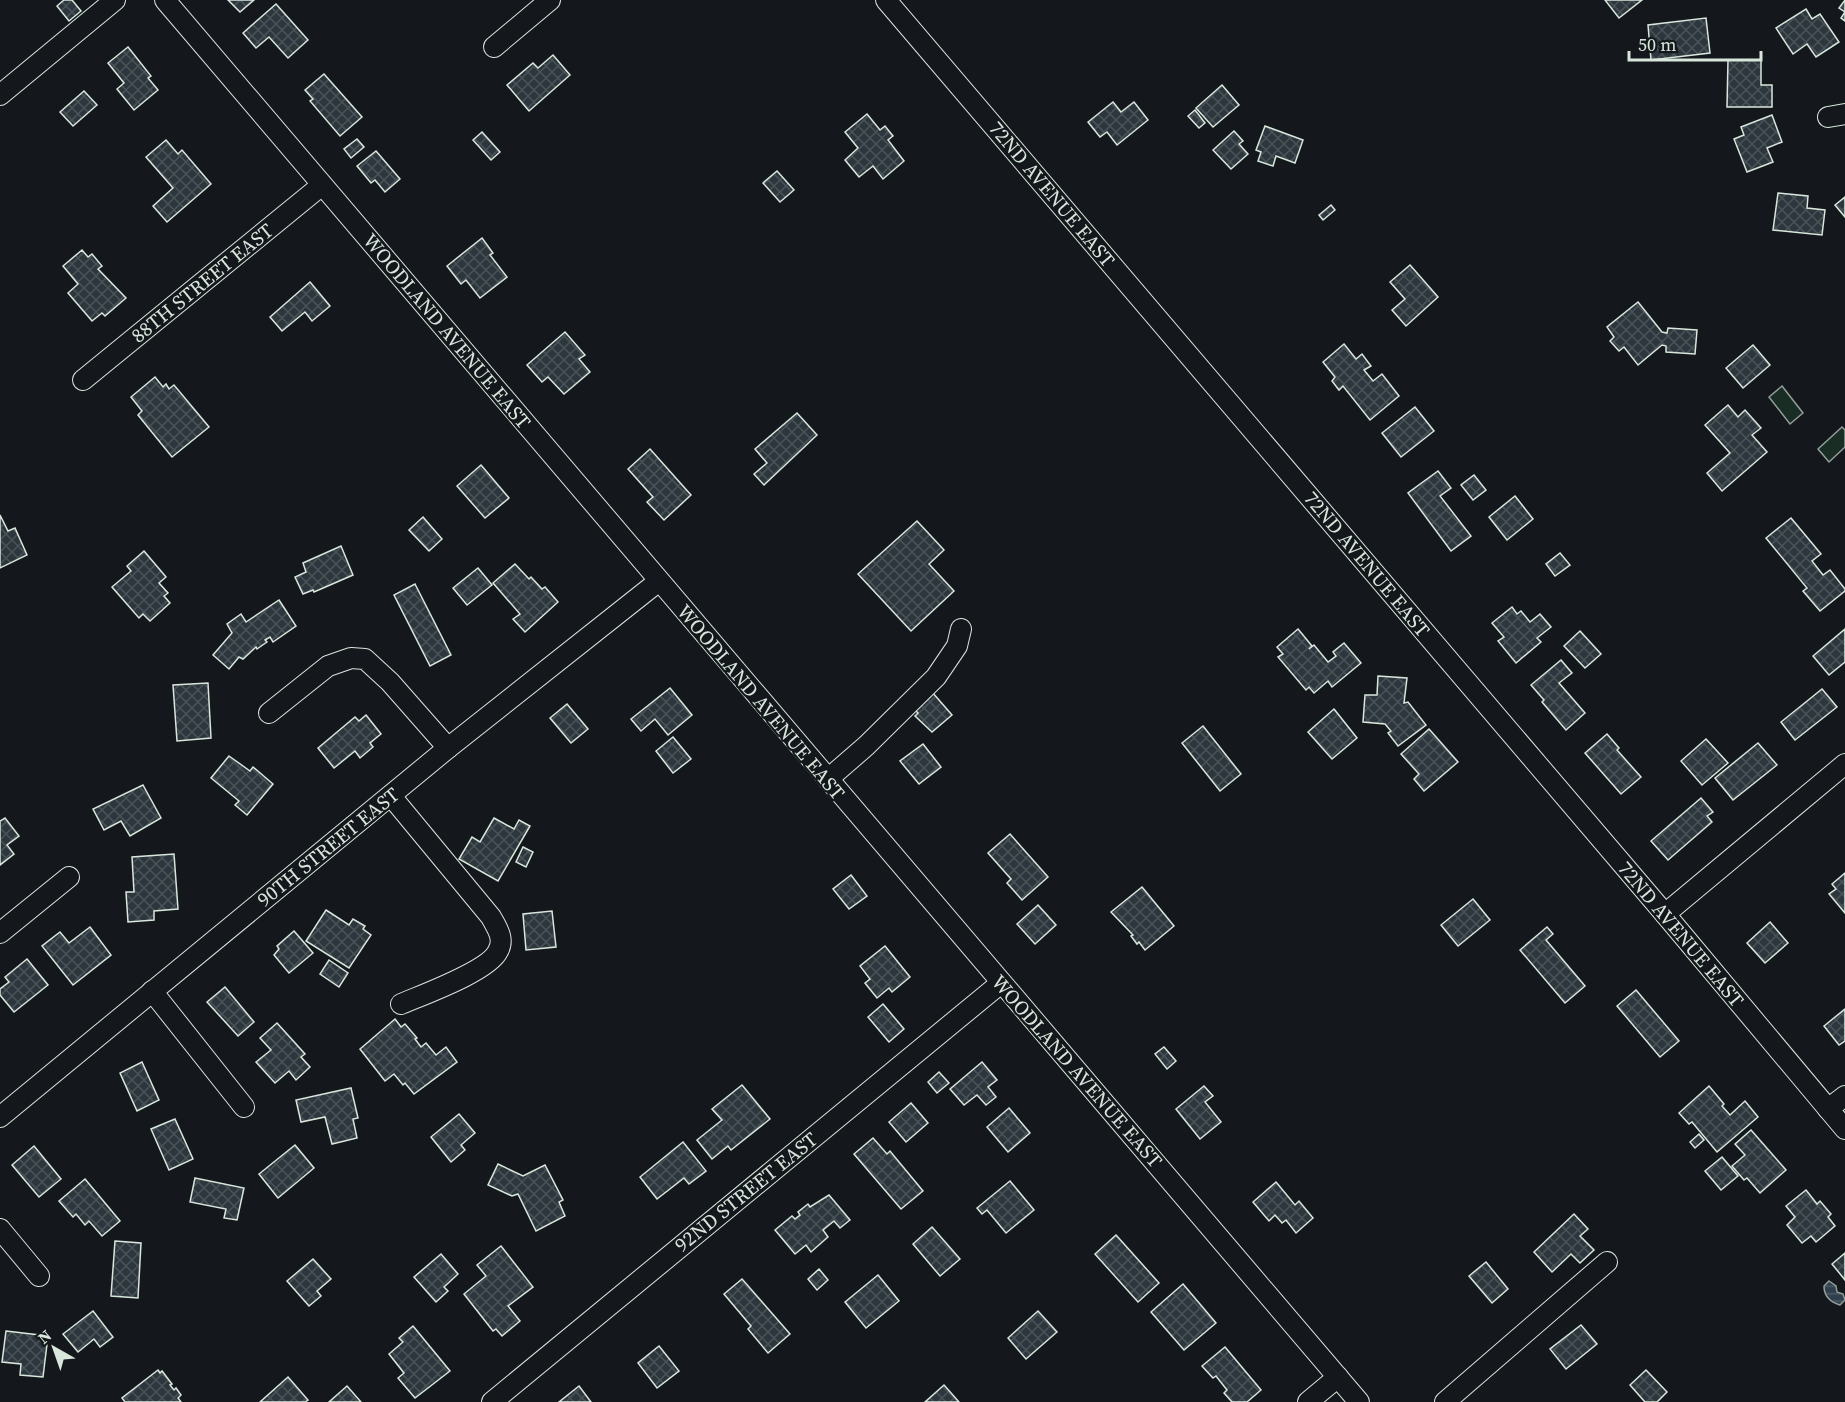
<svg xmlns="http://www.w3.org/2000/svg" width="1845" height="1402" font-family="'Source Serif 4',serif">
<style>
.garden{fill:#1a2d24;stroke:#939e99;stroke-width:1.5}
.water{fill:url(#water-rules);stroke:#939e99;stroke-width:1.5}
.building{fill:url(#building-cross-hatch);stroke:#d8e6dc;stroke-width:1.5}
.lines{fill:none;stroke-linecap:round;stroke-linejoin:round}
.minor-casing{stroke:#d8e6dc;stroke-width:22}
.minor{stroke:#14181c;stroke-width:20}
.labels{text-anchor:middle;dominant-baseline:central;stroke-width:4.5;stroke-linejoin:round;paint-order:stroke}
.street-label{font-size:20px;fill:#d8e6dc;stroke:#14181c}
</style>
<defs>
<pattern id="water-rules" width="6" height="5" patternUnits="userSpaceOnUse" patternTransform="scale(1.5)"><rect width="6" height="5" fill="#2f3f4d"/><path d="M0 2.5h6" fill="none" stroke="#4c5b66"/></pattern>
<pattern id="building-cross-hatch" width="8" height="8" patternUnits="userSpaceOnUse" patternTransform="scale(1.5)"><rect width="8" height="8" fill="#2c363c"/><path d="M0 0l8 8M0 8l8-8" fill="none" stroke="#4a5358"/></pattern>
</defs>
<rect width="100%" height="100%" fill="#14181c"/>
<g class="garden">
<polygon points="1782,386 1803,413 1790,424 1769,397"/>
<polygon points="1842,427 1845,430 1845,447 1829,462 1818,449"/>
</g>
<path class="water" d="M1829 1281 1836 1286 1837 1292 1843 1294 1845 1300 1840 1305C1830 1302 1824 1296 1824 1286Z"/>
<g class="building">
<polygon points="64,0 72,0 81,11 69,21 57,6"/>
<polygon points="228,0 254,0 240,12"/>
<polygon points="1605,0 1642,0 1619,18"/>
<polygon points="1845,0 1845,21 1841,18 1845,12 1839,8"/>
<polygon points="276,4 308,40 288,58 269,37 256,48 243,33"/>
<polygon points="1806,9 1812,19 1820,14 1839,42 1816,57 1807,44 1793,54 1776,28"/>
<polygon points="1706,18 1710,53 1651,60 1648,25"/>
<polygon points="128,47 151,76 148,78 158,90 134,110 117,89 124,83 108,63"/>
<polygon points="553,55 570,75 529,111 507,85 533,63 538,68"/>
<polygon points="1728,60 1761,60 1761,85 1772,85 1772,107 1727,107"/>
<polygon points="324,74 362,117 340,136 310,101 313,99 305,90"/>
<polygon points="1222,85 1239,105 1213,127 1196,108"/>
<polygon points="84,91 97,105 73,126 60,112"/>
<polygon points="1113,102 1121,112 1134,102 1148,120 1117,145 1107,132 1100,137 1088,122"/>
<polygon points="1195,110 1205,123 1199,128 1188,116"/>
<polygon points="867,114 880,130 885,126 893,136 888,140 904,161 883,179 873,166 859,177 845,160 858,148 845,132"/>
<polygon points="1772,115 1782,142 1767,148 1773,162 1747,172 1734,139 1744,135 1741,127"/>
<polygon points="1265,126 1303,140 1295,163 1276,156 1273,166 1258,161 1261,152 1256,150"/>
<polygon points="1234,131 1243,141 1239,144 1248,154 1231,169 1213,150"/>
<polygon points="482,132 500,152 491,160 473,140"/>
<polygon points="357,139 364,147 351,158 344,149"/>
<polygon points="166,140 178,154 182,150 211,184 167,222 153,206 173,188 146,157"/>
<polygon points="376,151 400,179 385,192 375,180 371,183 357,166"/>
<polygon points="777,171 794,190 780,202 763,183"/>
<polygon points="1778,193 1808,196 1807,208 1825,210 1822,235 1773,230"/>
<polygon points="1845,197 1845,217 1835,205"/>
<polygon points="1331,205 1335,210 1323,220 1319,215"/>
<polygon points="482,238 493,253 490,255 507,277 480,298 466,280 461,284 447,266"/>
<polygon points="82,250 88,257 92,254 102,266 98,269 126,298 105,316 102,313 92,321 68,293 78,284 63,266"/>
<polygon points="1410,265 1438,297 1406,326 1392,310 1405,299 1390,282"/>
<polygon points="310,282 330,306 312,321 305,312 282,331 270,317"/>
<polygon points="1638,302 1662,332 1667,333 1668,328 1697,330 1695,354 1666,352 1666,346 1662,345 1638,365 1624,347 1619,351 1610,341 1614,337 1607,327"/>
<polygon points="565,332 585,355 579,359 590,372 564,394 548,377 542,382 527,365"/>
<polygon points="1344,344 1356,359 1362,354 1371,366 1364,370 1373,381 1382,374 1399,396 1370,420 1343,386 1339,390 1332,381 1335,377 1323,362"/>
<polygon points="1753,345 1770,365 1743,388 1726,368"/>
<polygon points="155,377 163,387 166,384 169,389 174,385 209,427 172,457 138,415 142,411 131,397"/>
<polygon points="1728,405 1738,417 1745,410 1761,428 1752,435 1767,452 1722,491 1707,473 1730,453 1705,425"/>
<polygon points="1415,407 1434,431 1401,457 1382,433"/>
<polygon points="797,413 817,435 764,485 754,474 767,463 755,449"/>
<polygon points="650,449 691,495 664,520 647,502 653,497 628,469"/>
<polygon points="481,465 509,498 485,518 457,486"/>
<polygon points="1438,471 1451,488 1440,496 1471,536 1451,551 1408,493"/>
<polygon points="1474,475 1486,490 1473,500 1461,485"/>
<polygon points="1515,496 1533,519 1507,540 1489,517"/>
<polygon points="0,515 8,531 15,528 27,555 0,568"/>
<polygon points="423,517 442,539 429,551 409,530"/>
<polygon points="1791,518 1821,554 1812,561 1823,575 1830,570 1845,589 1845,591 1820,611 1803,591 1807,588 1766,538"/>
<polygon points="917,521 944,550 929,564 954,591 911,631 858,574"/>
<polygon points="341,546 353,575 314,592 313,590 303,594 295,577 306,572 303,563"/>
<polygon points="144,551 166,577 159,583 168,593 164,596 170,603 150,621 143,614 139,618 112,587 131,571 127,566"/>
<polygon points="1560,553 1570,565 1555,576 1546,564"/>
<polygon points="515,564 529,579 531,577 542,589 545,587 558,602 525,632 513,619 520,614 493,583"/>
<polygon points="478,568 492,585 467,605 453,588"/>
<polygon points="415,584 451,655 430,666 394,595"/>
<polygon points="279,600 296,626 273,642 270,637 265,640 267,642 257,649 256,647 243,659 239,657 229,669 213,655 232,633 227,624 241,614 246,622"/>
<polygon points="1512,607 1517,614 1521,611 1530,622 1540,614 1551,627 1537,638 1541,642 1516,663 1498,641 1504,637 1492,623"/>
<polygon points="1298,629 1312,646 1309,649 1314,645 1328,662 1336,656 1333,652 1344,643 1361,663 1332,687 1328,681 1314,693 1309,687 1306,690 1278,657 1283,654 1277,647"/>
<polygon points="1845,629 1845,662 1829,675 1813,656"/>
<polygon points="1580,631 1601,654 1585,668 1564,646"/>
<polygon points="1561,660 1572,673 1559,683 1585,713 1566,730 1542,702 1544,700 1531,685"/>
<polygon points="1378,676 1407,678 1404,703 1408,702 1426,725 1398,746 1388,733 1391,731 1385,724 1363,722 1365,695 1377,695"/>
<polygon points="208,683 211,738 177,741 173,685"/>
<polygon points="670,688 692,715 668,735 655,719 641,731 631,719"/>
<polygon points="1822,689 1837,707 1795,740 1781,722"/>
<polygon points="932,692 952,715 932,732 915,716 918,713 913,708"/>
<polygon points="567,704 588,729 571,743 550,718"/>
<polygon points="1334,709 1357,738 1332,759 1308,732"/>
<polygon points="366,715 381,734 370,743 373,747 360,758 355,751 334,768 318,748 355,717 359,721"/>
<polygon points="1203,726 1241,774 1220,791 1182,743"/>
<polygon points="1429,729 1458,762 1424,791 1414,779 1419,774 1401,754"/>
<polygon points="1607,734 1619,748 1617,750 1641,777 1621,794 1585,753"/>
<polygon points="673,737 691,759 673,773 656,751"/>
<polygon points="1706,739 1728,763 1702,785 1681,761"/>
<polygon points="1758,743 1777,765 1733,800 1715,778"/>
<polygon points="923,744 941,767 919,784 900,761"/>
<polygon points="229,756 250,771 253,767 273,784 247,815 235,805 239,801 211,778"/>
<polygon points="143,785 161,818 130,836 121,821 104,830 93,809"/>
<polygon points="1701,798 1713,812 1707,816 1712,822 1668,860 1651,841"/>
<polygon points="5,818 19,836 7,845 14,854 0,865 0,821"/>
<polygon points="494,818 514,829 519,820 530,826 498,881 459,859 472,837 480,842"/>
<polygon points="1010,834 1048,877 1022,900 1007,883 1011,879 988,853"/>
<polygon points="523,847 533,852 526,867 516,862"/>
<polygon points="174,854 178,909 154,911 154,920 128,922 126,892 134,892 132,857"/>
<polygon points="1845,873 1845,913 1829,894 1836,889 1832,884"/>
<polygon points="851,875 867,896 849,909 833,889"/>
<polygon points="1142,887 1174,926 1145,950 1139,942 1137,944 1131,936 1133,935 1111,912"/>
<polygon points="1473,899 1490,920 1458,946 1441,925"/>
<polygon points="1038,905 1056,925 1035,944 1017,924"/>
<polygon points="326,910 349,925 353,919 365,926 363,929 371,935 349,968 306,941"/>
<polygon points="552,911 556,947 526,950 523,914"/>
<polygon points="1770,922 1788,943 1765,963 1747,943"/>
<polygon points="90,927 111,955 73,985 42,946 60,932 69,943"/>
<polygon points="1547,927 1553,934 1546,940 1585,986 1565,1003 1520,950"/>
<polygon points="294,931 313,953 289,973 274,955 279,949 277,946"/>
<polygon points="885,946 910,977 892,992 889,988 877,998 865,983 870,979 860,966"/>
<polygon points="27,959 48,985 14,1012 0,995 0,989 9,982 5,977"/>
<polygon points="329,960 348,973 339,987 320,974"/>
<polygon points="225,987 254,1022 238,1036 207,1002"/>
<polygon points="1636,990 1679,1041 1660,1057 1617,1006"/>
<polygon points="883,1004 904,1029 889,1042 868,1017"/>
<polygon points="1845,1009 1845,1041 1839,1045 1824,1026"/>
<polygon points="395,1019 401,1027 405,1024 417,1038 415,1039 421,1047 426,1043 436,1055 446,1047 457,1062 414,1094 405,1083 403,1085 394,1074 385,1081 360,1049"/>
<polygon points="277,1023 305,1054 301,1057 310,1067 296,1080 289,1071 275,1083 256,1062 271,1050 260,1038"/>
<polygon points="1164,1047 1176,1061 1167,1069 1155,1054"/>
<polygon points="142,1062 159,1100 137,1111 120,1073"/>
<polygon points="982,1062 997,1080 988,1087 996,1097 986,1105 977,1095 964,1105 950,1089"/>
<polygon points="939,1072 949,1083 937,1093 928,1082"/>
<polygon points="742,1085 770,1119 731,1150 728,1146 712,1159 697,1140 722,1120 712,1109"/>
<polygon points="1204,1086 1213,1096 1205,1102 1221,1122 1200,1139 1176,1109"/>
<polygon points="1709,1086 1724,1104 1722,1106 1730,1115 1745,1101 1758,1117 1717,1152 1692,1122 1689,1124 1679,1113"/>
<polygon points="351,1088 358,1118 353,1119 357,1138 332,1144 325,1117 301,1122 296,1100"/>
<polygon points="911,1103 928,1123 906,1142 889,1122"/>
<polygon points="1009,1108 1030,1133 1008,1152 987,1127"/>
<polygon points="459,1114 475,1133 461,1145 465,1150 451,1162 431,1137"/>
<polygon points="175,1119 193,1159 169,1170 151,1129"/>
<polygon points="1751,1130 1786,1170 1760,1193 1747,1178 1744,1180 1732,1166 1745,1155 1735,1144"/>
<polygon points="1699,1134 1704,1140 1695,1148 1690,1142"/>
<polygon points="873,1138 887,1154 890,1151 923,1191 901,1209 854,1154"/>
<polygon points="683,1142 706,1171 689,1184 684,1178 657,1199 640,1177"/>
<polygon points="295,1145 314,1168 278,1198 259,1174"/>
<polygon points="34,1146 61,1179 39,1197 12,1165"/>
<polygon points="1722,1157 1738,1176 1721,1190 1705,1171"/>
<polygon points="498,1164 523,1176 545,1165 563,1200 559,1202 565,1216 536,1231 518,1194 512,1196 488,1185"/>
<polygon points="195,1178 244,1188 237,1220 224,1218 226,1209 190,1202"/>
<polygon points="85,1179 120,1221 102,1236 89,1221 85,1225 76,1214 73,1217 59,1201"/>
<polygon points="1010,1181 1034,1210 1006,1233 987,1210 982,1214 977,1208"/>
<polygon points="1276,1182 1295,1205 1299,1201 1313,1218 1296,1233 1286,1220 1282,1223 1275,1215 1269,1221 1253,1202"/>
<polygon points="1806,1190 1817,1204 1820,1201 1831,1214 1828,1217 1835,1226 1816,1242 1811,1236 1802,1243 1787,1225 1795,1217 1786,1206"/>
<polygon points="829,1195 850,1220 840,1228 834,1221 823,1230 828,1237 811,1252 806,1245 795,1254 775,1230 792,1216 795,1219 800,1215 798,1212 808,1204 810,1207"/>
<polygon points="1574,1214 1588,1229 1580,1236 1594,1250 1580,1263 1571,1254 1552,1272 1534,1252"/>
<polygon points="932,1227 960,1259 940,1276 913,1244"/>
<polygon points="1116,1235 1159,1283 1138,1302 1095,1254"/>
<polygon points="115,1241 141,1243 138,1298 111,1296"/>
<polygon points="501,1246 533,1287 508,1306 520,1321 502,1336 496,1329 493,1331 464,1294 486,1276 477,1265"/>
<polygon points="1845,1253 1845,1280 1832,1264"/>
<polygon points="441,1254 458,1274 444,1287 448,1291 436,1302 414,1277"/>
<polygon points="313,1259 331,1279 317,1291 321,1296 309,1306 287,1281"/>
<polygon points="1486,1262 1508,1289 1492,1303 1469,1276"/>
<polygon points="819,1269 828,1280 817,1290 808,1279"/>
<polygon points="878,1275 899,1301 866,1328 845,1302"/>
<polygon points="742,1279 790,1334 768,1353 748,1329 751,1326 724,1294"/>
<polygon points="1183,1284 1216,1323 1184,1350 1151,1312"/>
<polygon points="93,1311 113,1337 100,1347 94,1339 78,1352 63,1334"/>
<polygon points="1038,1311 1057,1332 1026,1359 1008,1338"/>
<polygon points="1581,1325 1597,1344 1566,1369 1550,1349"/>
<polygon points="413,1326 450,1371 415,1398 398,1378 404,1373 389,1354 403,1342 399,1338"/>
<polygon points="6,1331 48,1336 43,1377 20,1375 21,1364 2,1362"/>
<polygon points="659,1346 679,1371 657,1388 638,1363"/>
<polygon points="1225,1347 1261,1390 1247,1402 1232,1402 1224,1393 1227,1390 1216,1376 1213,1378 1202,1366"/>
<polygon points="158,1370 160,1373 162,1371 172,1384 170,1385 174,1390 176,1388 181,1395 178,1398 181,1402 125,1402 122,1398"/>
<polygon points="1646,1370 1667,1392 1657,1402 1645,1402 1630,1385"/>
<polygon points="288,1377 308,1400 305,1402 260,1402"/>
<polygon points="944,1385 959,1402 925,1402"/>
<polygon points="347,1386 361,1402 329,1402"/>
<polygon points="579,1386 591,1402 559,1402"/>
</g>
<g class="lines">
<g class="minor-casing">
<g id="minor">
<polyline points="165,0 1359,1402"/>
<polyline points="886,0 1665,914 1845,1129"/>
<polyline points="494,47 550,0"/>
<polyline points="0,95 115,0"/>
<polyline points="1828,117 1845,114"/>
<polyline points="83,380 322,185"/>
<polyline points="269,713 328,666 351,658 365,659 390,682 448,748"/>
<polyline points="828,779 866,746 936,677 957,646 961,629"/>
<path d="M391 796 491 917C497 928 505 939 498 951 489 971 422 995 401 1004"/>
<polyline points="1665,914 1845,764"/>
<polyline points="0,933 69,877"/>
<polyline points="152,991 244,1107"/>
<polyline points="1828,1109 1845,1096"/>
<polyline points="0,1117 448,748 659,581"/>
<polyline points="0,1229 39,1276"/>
<polyline points="492,1402 1001,983"/>
<polyline points="1308,1402 1338,1377"/>
<polyline points="1445,1402 1607,1262"/>
</g>
</g>
<use href="#minor" class="minor"/>
</g>
<g class="labels">
<g class="street-label">
<text transform="translate(1052 194) rotate(50)">72ND AVENUE EAST</text>
<text transform="translate(202 283) rotate(-39)">88TH STREET EAST</text>
<text transform="translate(447 331) rotate(50)">WOODLAND AVENUE EAST</text>
<text transform="translate(1367 564) rotate(50)">72ND AVENUE EAST</text>
<text transform="translate(761 702) rotate(50)">WOODLAND AVENUE EAST</text>
<text transform="translate(328 847) rotate(-39)">90TH STREET EAST</text>
<text transform="translate(1681 934) rotate(50)">72ND AVENUE EAST</text>
<text transform="translate(1077 1071) rotate(49)">WOODLAND AVENUE EAST</text>
<text transform="translate(746 1192) rotate(-39)">92ND STREET EAST</text>
</g>
</g>
<g transform="translate(54 1348) rotate(320)" stroke="#14181c" stroke-width="4.5" paint-order="stroke">
<path d="M0-4.5L10 22L0 15L-10 22Z" fill="#d8e6dc"/>
<text y="-9" font-size="16" font-weight="bold" text-anchor="middle" fill="#d8e6dc">N</text>
</g>
<path d="M1629 51v9h132v-9" fill="none" stroke="#d8e6dc" stroke-width="3"/>
<text x="1638" y="51" font-size="18" fill="#d8e6dc" stroke="#14181c" stroke-width="4.5" paint-order="stroke">50 m</text>
</svg>
